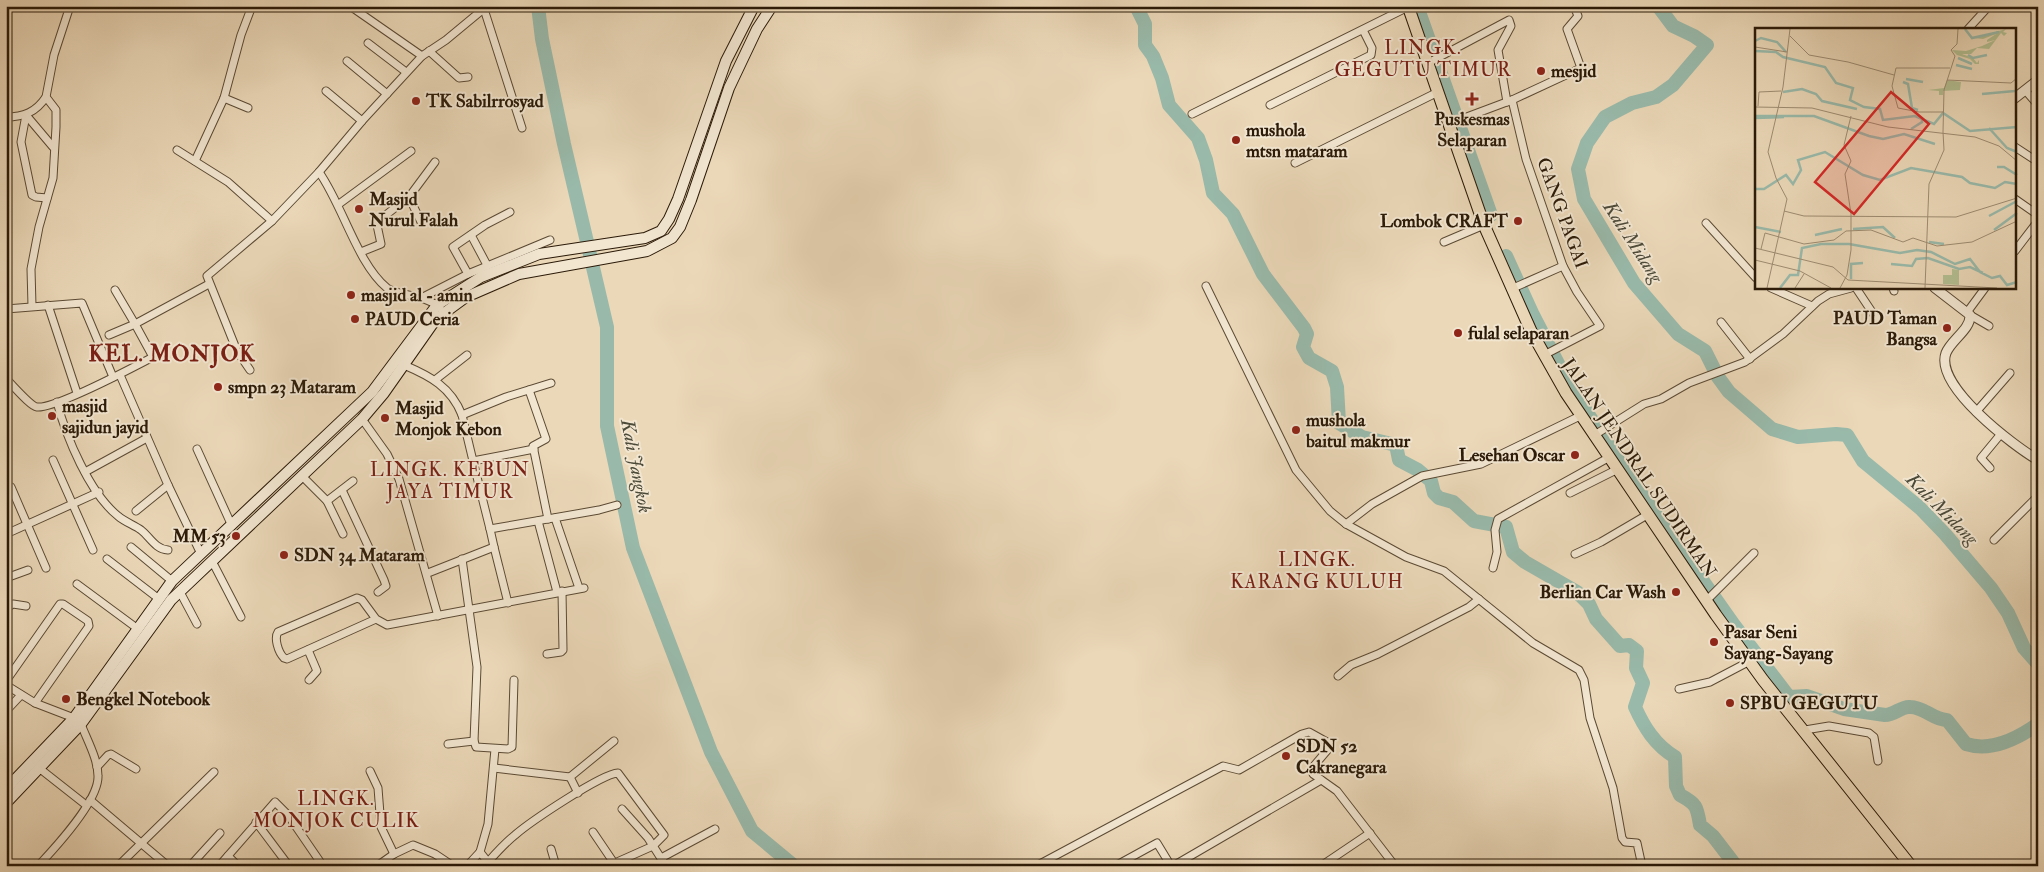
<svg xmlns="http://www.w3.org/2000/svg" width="2044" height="872" font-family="'IM FELL Double Pica',serif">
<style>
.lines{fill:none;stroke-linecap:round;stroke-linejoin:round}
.river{stroke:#99baab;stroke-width:14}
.minor-casing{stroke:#5b4a34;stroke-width:9}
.tertiary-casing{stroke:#5b4a34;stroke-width:11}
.secondary-casing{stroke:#2b1a08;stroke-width:12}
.trunk-casing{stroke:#2b1a08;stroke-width:13}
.minor{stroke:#f2e6d1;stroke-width:7}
.tertiary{stroke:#f2e6d1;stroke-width:9}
.secondary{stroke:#f2e6d1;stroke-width:10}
.trunk{stroke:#ebd8b8;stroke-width:11}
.poi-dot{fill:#8f2418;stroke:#f2e6d1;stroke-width:2}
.labels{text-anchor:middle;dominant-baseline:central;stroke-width:4;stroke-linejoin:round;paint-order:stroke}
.poi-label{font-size:18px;font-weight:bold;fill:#2b1a08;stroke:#f2e6d1;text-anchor:start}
.street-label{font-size:18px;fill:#2b1a08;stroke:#f2e6d1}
.neighbourhood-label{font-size:19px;letter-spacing:1px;fill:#7a1f14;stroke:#f2e6d1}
.water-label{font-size:19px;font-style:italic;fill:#4c4a39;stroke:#f2e6d1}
.district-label{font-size:22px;font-weight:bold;letter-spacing:1px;fill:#7a1f14;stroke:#f2e6d1}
.inset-river{fill:none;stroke:#99baab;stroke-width:2.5}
.inset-road{fill:none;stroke:#9e8c72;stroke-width:1}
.view{fill:#d62828;fill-opacity:0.15;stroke:#d62828;stroke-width:2.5}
.inset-edge{fill:none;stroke:#2b1a08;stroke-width:2.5}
</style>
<rect width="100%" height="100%" fill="#ebd8b8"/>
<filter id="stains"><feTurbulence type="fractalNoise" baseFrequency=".004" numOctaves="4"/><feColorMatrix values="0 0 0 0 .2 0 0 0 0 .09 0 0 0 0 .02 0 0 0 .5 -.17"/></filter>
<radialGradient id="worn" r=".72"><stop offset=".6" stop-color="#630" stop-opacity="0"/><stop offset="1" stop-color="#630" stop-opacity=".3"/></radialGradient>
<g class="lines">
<g class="river">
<polyline points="538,6 542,39 564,144 607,327 607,426 633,548 711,752 752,831 794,866"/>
<path d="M1136 6 1145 24V45L1153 56 1162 78 1169 105 1198 138 1206 160 1213 193 1233 214 1263 274 1304 328 1307 334 1303 347 1309 358 1332 371 1337 387 1339 423 1362 437 1396 445 1399 460 1418 470 1431 481 1434 493 1439 498 1453 502 1474 521 1506 527 1513 552 1525 562 1577 592 1589 604 1596 619 1620 646 1629 645 1637 651 1636 668 1643 683 1635 707C1644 727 1655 745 1675 757L1676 786 1680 795C1697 804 1697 807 1700 825L1713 836 1736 866"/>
<polyline points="1417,6 1491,215"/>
<polyline points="1658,6 1673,26 1694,36 1707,45 1673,85 1656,97 1632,103 1605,117 1587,143 1578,169 1584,199 1634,283 1678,334 1705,351 1718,377 1729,392 1772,429 1798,437 1836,434 1847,435 1863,461 1920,508 1945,534 1991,588 2008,613 2024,648 2038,664"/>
<path d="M1506 256 1532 313 1569 385 1628 475 1734 625 1789 697 1807 696 1844 709 1885 715C1895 715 1901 706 1910 707 1925 707 1933 720 1947 720L1966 744C1991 752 2017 739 2038 724"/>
</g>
<g class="minor-casing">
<g id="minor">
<polyline points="350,6 422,56"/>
<polyline points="484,9 522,128"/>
<polyline points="1968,29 1989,6"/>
<polyline points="368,43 406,72"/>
<polyline points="429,51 459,78 468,77"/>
<polyline points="347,61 387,94"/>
<polyline points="1428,63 1509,20 1511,26 1498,50 1507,102"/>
<polyline points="2025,90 2038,105"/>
<polyline points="326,91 362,121"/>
<polyline points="224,98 248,108"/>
<polyline points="1512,100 1526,159 1563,266 1577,292 1600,326 1544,355"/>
<polyline points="1270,105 1371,55 1372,48 1363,30"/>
<polyline points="1192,114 1408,7"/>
<polyline points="26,115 21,142 32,195 36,197 47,198"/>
<polyline points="26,115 53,147"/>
<path d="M6 117C24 117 36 112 46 97"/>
<polyline points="1448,124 1512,100 1581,68 1567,29 1578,16 1574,6"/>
<polyline points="2015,147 2038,162"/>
<polyline points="177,150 228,182 272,221"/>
<polyline points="195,161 224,98 241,35 252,6"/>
<polyline points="1295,163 1438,92"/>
<path d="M319 172C343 206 357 263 387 288 397 296 425 294 440 308"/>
<polyline points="409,197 421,222"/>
<polyline points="2015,199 2038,215"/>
<polyline points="339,204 411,151"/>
<polyline points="1706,223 1756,278"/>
<polyline points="471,235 487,265"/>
<polyline points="1444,242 1484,225"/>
<polyline points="2015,251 2038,221"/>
<polyline points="361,252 381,244 377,225 378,221 409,197 435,162"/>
<polyline points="468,274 550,240"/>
<polyline points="1206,286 1296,470 1330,511 1346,524 1406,557 1444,571 1533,643 1579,670 1584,680 1590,718 1613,788 1622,838 1625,842 1637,843 1642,866"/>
<polyline points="1771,288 1812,306"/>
<polyline points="1856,288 1876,318"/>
<polyline points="1893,288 1894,291"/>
<polyline points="1511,289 1563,266"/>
<polyline points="421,298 468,274 453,247 485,225 510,212"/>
<polyline points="48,305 77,393"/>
<polyline points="32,306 31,269 39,227 53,178 56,127 56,110 46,97 54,55 70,6"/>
<polyline points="6,309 82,303 113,377"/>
<polyline points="1968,311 1985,288"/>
<polyline points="1970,315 1989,326"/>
<polyline points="1721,322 1750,359"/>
<polyline points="109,335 135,324 115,290"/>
<path d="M404 365C430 376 451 387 462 415L506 397 551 383"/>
<polyline points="250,370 237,351 207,276 272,221 319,172 362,121 422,56 446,40 487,6"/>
<polyline points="120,375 168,485 201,554"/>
<path d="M6 379C12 384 30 406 37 407 54 409 134 367 153 357L135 324 209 284"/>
<polyline points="435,380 467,355"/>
<polyline points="529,390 546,439 533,446 548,519"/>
<path d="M57 402C66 437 90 494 118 516 125 522 134 525 141 530 150 537 155 549 168 550"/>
<polyline points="1976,412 2010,373"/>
<polyline points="462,415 473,461 534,449"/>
<polyline points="362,419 387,454 399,479 438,616"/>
<polyline points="1593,436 1644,404 1661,399 1689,383 1745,362 1783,334 1818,301 1829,294 1851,288"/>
<polyline points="197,449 232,526"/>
<polyline points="53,460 93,550"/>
<polyline points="473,461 490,529"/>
<polyline points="1990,468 1981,458 2000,435"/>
<polyline points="85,472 147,438"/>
<polyline points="302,476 327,501 343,534"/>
<polyline points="11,487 46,568"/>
<polyline points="342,490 384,580 386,586 378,592"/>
<polyline points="1570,493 1616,470"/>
<polyline points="327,501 353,481"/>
<polyline points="136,511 168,485"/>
<polyline points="555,518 579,588"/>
<polyline points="538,521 557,592"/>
<polyline points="1346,524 1372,504 1422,476 1481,464 1580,416"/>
<polyline points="6,534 99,492"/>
<polyline points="1994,540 2038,496"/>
<polyline points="131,547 172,581"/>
<polyline points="494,547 508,603"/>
<polyline points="1575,554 1601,542 1647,515"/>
<polyline points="107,559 159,599"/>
<polyline points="462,559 477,667 474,741 476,747 508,749 512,747 514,680"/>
<polyline points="212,561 241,617"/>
<polyline points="1493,568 1497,552 1495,530 1498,519 1608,458"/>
<polyline points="428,573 494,547 490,529 599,510 617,505"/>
<polyline points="6,578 28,570"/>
<polyline points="77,584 138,629"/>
<polyline points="180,592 197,624"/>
<polyline points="1706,601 1754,553"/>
<polyline points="6,608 13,604 26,606"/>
<path d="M376 619 287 659 284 658C278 652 274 638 278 632L357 598 362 600 376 619 387 625 584 588"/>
<polyline points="308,650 317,671 309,680"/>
<polyline points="547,654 561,652 563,650 562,591"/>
<polyline points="1338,676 1351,665 1378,654 1469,607 1479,599"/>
<polyline points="6,681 60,604 63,604 88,621 89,626 35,703"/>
<polyline points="6,685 35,703 74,718"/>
<polyline points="1679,689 1710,682 1750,661"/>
<polyline points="6,711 21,695"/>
<polyline points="1805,730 1829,726 1869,733 1874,737 1878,761"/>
<polyline points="448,744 474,741"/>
<polyline points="97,767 108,755 111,754 136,769"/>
<polyline points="39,768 86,805"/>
<polyline points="494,768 570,777"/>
<polyline points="370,771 378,788 381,827 394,854"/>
<polyline points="578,793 570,777 614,741"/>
<polyline points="90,800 168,866"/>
<polyline points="622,809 648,838 666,866"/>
<polyline points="256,822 289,866"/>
<polyline points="593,832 614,863"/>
<polyline points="551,849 556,866"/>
<polyline points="228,856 238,866"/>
<polyline points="661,858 715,829"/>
<path d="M488 862C496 853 505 843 515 835 530 822 601 774 618 773L664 835 653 846 608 866"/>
<path d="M38 866C55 848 99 800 98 776 98 759 87 740 81 724"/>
<polyline points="118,866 214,772"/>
<polyline points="190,866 220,833"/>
<polyline points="219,866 275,802 288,815 323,866"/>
<polyline points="377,866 394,854 413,845 435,854 453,866"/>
<polyline points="467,866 480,852"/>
<polyline points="491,866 480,852 488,824 495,749"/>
<polyline points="1036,866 1223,766 1239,770 1302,734 1309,732 1327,742 1330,747 1313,767 1313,774 1337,791 1395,866"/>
<polyline points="1115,866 1157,843 1171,866"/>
<polyline points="1173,866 1321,780"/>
<polyline points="1321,866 1370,833"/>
</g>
</g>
<g class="tertiary-casing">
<g id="tertiary">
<polyline points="2015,98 2038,80"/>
<path d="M1935 288 1970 315C1971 329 1951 340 1946 353 1934 386 2014 446 2038 460"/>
</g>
</g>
<g class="secondary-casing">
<g id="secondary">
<polyline points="6,789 74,718 172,581 372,392 437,305 481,277 539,254 645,238 661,231 669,219 678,199 726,61 754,6"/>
<polyline points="6,803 81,724 171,600 362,419 384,393 436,319 466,297 519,274 647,251 672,238 680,227 691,200 729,88 757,29 772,6"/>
</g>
</g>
<g class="trunk-casing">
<polyline id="trunk" points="1408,6 1484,225 1531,331 1566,393 1716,615 1763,680 1911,866"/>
</g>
<use href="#minor" class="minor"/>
<use href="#tertiary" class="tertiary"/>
<use href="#secondary" class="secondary"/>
<use href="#trunk" class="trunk"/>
</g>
<g class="poi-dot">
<circle cx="1541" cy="71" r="5"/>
<path d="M1469.5 91.5h5v5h5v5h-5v5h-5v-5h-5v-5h5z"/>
<circle cx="416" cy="101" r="5"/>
<circle cx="1236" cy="140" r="5"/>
<circle cx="359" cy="209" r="5"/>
<circle cx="1518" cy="221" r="5"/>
<circle cx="351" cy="295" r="5"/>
<circle cx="355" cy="319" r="5"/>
<circle cx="1947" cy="328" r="5"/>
<circle cx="1458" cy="333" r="5"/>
<circle cx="218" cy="387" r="5"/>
<circle cx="52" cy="416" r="5"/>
<circle cx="385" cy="418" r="5"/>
<circle cx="1296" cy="430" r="5"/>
<circle cx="1575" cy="455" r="5"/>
<circle cx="236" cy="536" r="5"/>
<circle cx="284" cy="555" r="5"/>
<circle cx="1676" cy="592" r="5"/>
<circle cx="1714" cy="642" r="5"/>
<circle cx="66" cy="699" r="5"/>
<circle cx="1730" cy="703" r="5"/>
<circle cx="1286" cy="756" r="5"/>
</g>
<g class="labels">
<g class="poi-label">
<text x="1551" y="71">mesjid</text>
<text x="426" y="101">TK Sabilrrosyad</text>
<text x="1472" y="119" text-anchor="middle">Puskesmas<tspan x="1472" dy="21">Selaparan</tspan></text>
<text x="1246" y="130">mushola<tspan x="1246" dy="21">mtsn mataram</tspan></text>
<text x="369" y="199">Masjid<tspan x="369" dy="21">Nurul Falah</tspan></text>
<text x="1508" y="221" text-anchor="end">Lombok CRAFT</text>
<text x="361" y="295">masjid al - amin</text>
<text x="1937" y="318" text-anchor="end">PAUD Taman<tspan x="1937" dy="21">Bangsa</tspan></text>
<text x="365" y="319">PAUD Ceria</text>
<text x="1468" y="333">fulal selaparan</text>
<text x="228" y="387">smpn 23 Mataram</text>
<text x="62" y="406">masjid<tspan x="62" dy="21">sajidun jayid</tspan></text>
<text x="395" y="408">Masjid<tspan x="395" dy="21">Monjok Kebon</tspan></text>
<text x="1306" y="420">mushola<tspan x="1306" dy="21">baitul makmur</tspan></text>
<text x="1565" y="455" text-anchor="end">Lesehan Oscar</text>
<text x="226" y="536" text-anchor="end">MM 53</text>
<text x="294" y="555">SDN 34 Mataram</text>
<text x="1666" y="592" text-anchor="end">Berlian Car Wash</text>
<text x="1724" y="632">Pasar Seni<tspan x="1724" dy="21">Sayang-Sayang</tspan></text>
<text x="76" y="699">Bengkel Notebook</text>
<text x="1740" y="703">SPBU GEGUTU</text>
<text x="1296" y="746">SDN 52<tspan x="1296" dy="21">Cakranegara</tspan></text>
</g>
<g class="street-label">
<text transform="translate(1562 213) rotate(70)">GANG PAGAI</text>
<text transform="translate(1639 468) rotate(56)">JALAN JENDRAL SUDIRMAN</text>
</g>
<g class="neighbourhood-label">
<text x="1423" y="48">LINGK.<tspan x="1423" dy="22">GEGUTU TIMUR</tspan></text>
<text x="450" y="470">LINGK. KEBUN<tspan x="450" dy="22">JAYA TIMUR</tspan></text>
<text x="1317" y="560">LINGK.<tspan x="1317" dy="22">KARANG KULUH</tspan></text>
<text x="336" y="799">LINGK.<tspan x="336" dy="22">MONJOK CULIK</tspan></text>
</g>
<g class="water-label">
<text transform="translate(1633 242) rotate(57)">Kali Midang</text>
<text transform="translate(636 466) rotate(79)">Kali Jangkok</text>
<text transform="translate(1942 509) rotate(45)">Kali Midang</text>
</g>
<g class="district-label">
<text x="172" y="354">KEL. MONJOK</text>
</g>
</g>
<g transform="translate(1755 28)">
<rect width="261" height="261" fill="#ebd8b8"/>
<path d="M251 1 248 4 252 5 249 8 246 5 234 21 222 20 216 26H207L218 30 222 35 224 32V36H220L215 31 202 27 197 22 211 23 227 18 240 12 232 14V12L241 6 228 11 219 10ZM192 52 206 54 205 62 188 63V67H184V63L173 62 189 60ZM197 241 204 242V257L188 256V247H197Z" fill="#b3bf92"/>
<path class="inset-river" d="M210 1 217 10 244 4M0 13 6 10 22 14 31 24M0 23 21 24 28 29 70 39 81 55 98 60 95 72 109 79 125 81 128 92 160 88 179 96 188 85 215 103 262 99M213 27 218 30 232 27M203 30 217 36M201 37 217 41M151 51 168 54M148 54 153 56 157 80 163 82M28 64 47 61 61 66 67 73 102 81M227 66 260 63M0 88H59L114 108 128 111 149 106 180 116M0 90 29 89M234 100 252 120 262 124M156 101 167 94V89M242 139H249L262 147M0 161H9L31 147 38 156 46 142 43 132 70 124 108 147 125 152 156 140 207 149 215 155 240 160 250 154 262 156M234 188 262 173M0 199 26 204M98 201 128 199 140 210M239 202 262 185M60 207 87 201M174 214 189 216M136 236 157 238 161 231 173 230 204 241 215 239 228 245M96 251V236L108 235M25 260 35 247H43L47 220 66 216H94L145 225 162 222 176 224 200 236 215 231 225 244 237 250 245 248 252 257 262 254"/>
<path class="inset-road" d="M35 8 54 27 93 34 139 47M0 19 32 24M192 52 256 55 262 50M3 78 4 64 26 63M0 79 57 80 133 99 220 109 244 118 262 133M188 84H164L143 80 137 58 141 40H195M188 104 189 62 200 28 196 22 202 16 203 1M21 150 13 124 28 59 35 1M29 183 49 188 201 189 262 170M0 220 78 239 93 252 242 260M6 221 10 205 49 216 79 212 91 203 116 202 148 214 158 210 182 218 217 214 262 193M0 232 45 243 76 260M12 260 32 171 21 150M40 260 49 246M85 260 92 247 96 222V186L90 146 96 133 89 117 96 88M170 260 174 156 189 122 188 104"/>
<path class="view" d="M136 64 174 96 99 186 60 154Z"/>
<rect width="261" height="261" class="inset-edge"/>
</g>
<rect width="2044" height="872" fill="none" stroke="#ebd8b8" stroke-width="25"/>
<rect x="8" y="8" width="2029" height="857" fill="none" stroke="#2b1a08" stroke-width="2.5"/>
<rect x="12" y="12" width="2019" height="847" fill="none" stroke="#2b1a08"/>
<rect width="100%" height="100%" filter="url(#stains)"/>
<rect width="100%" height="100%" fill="url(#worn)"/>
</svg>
